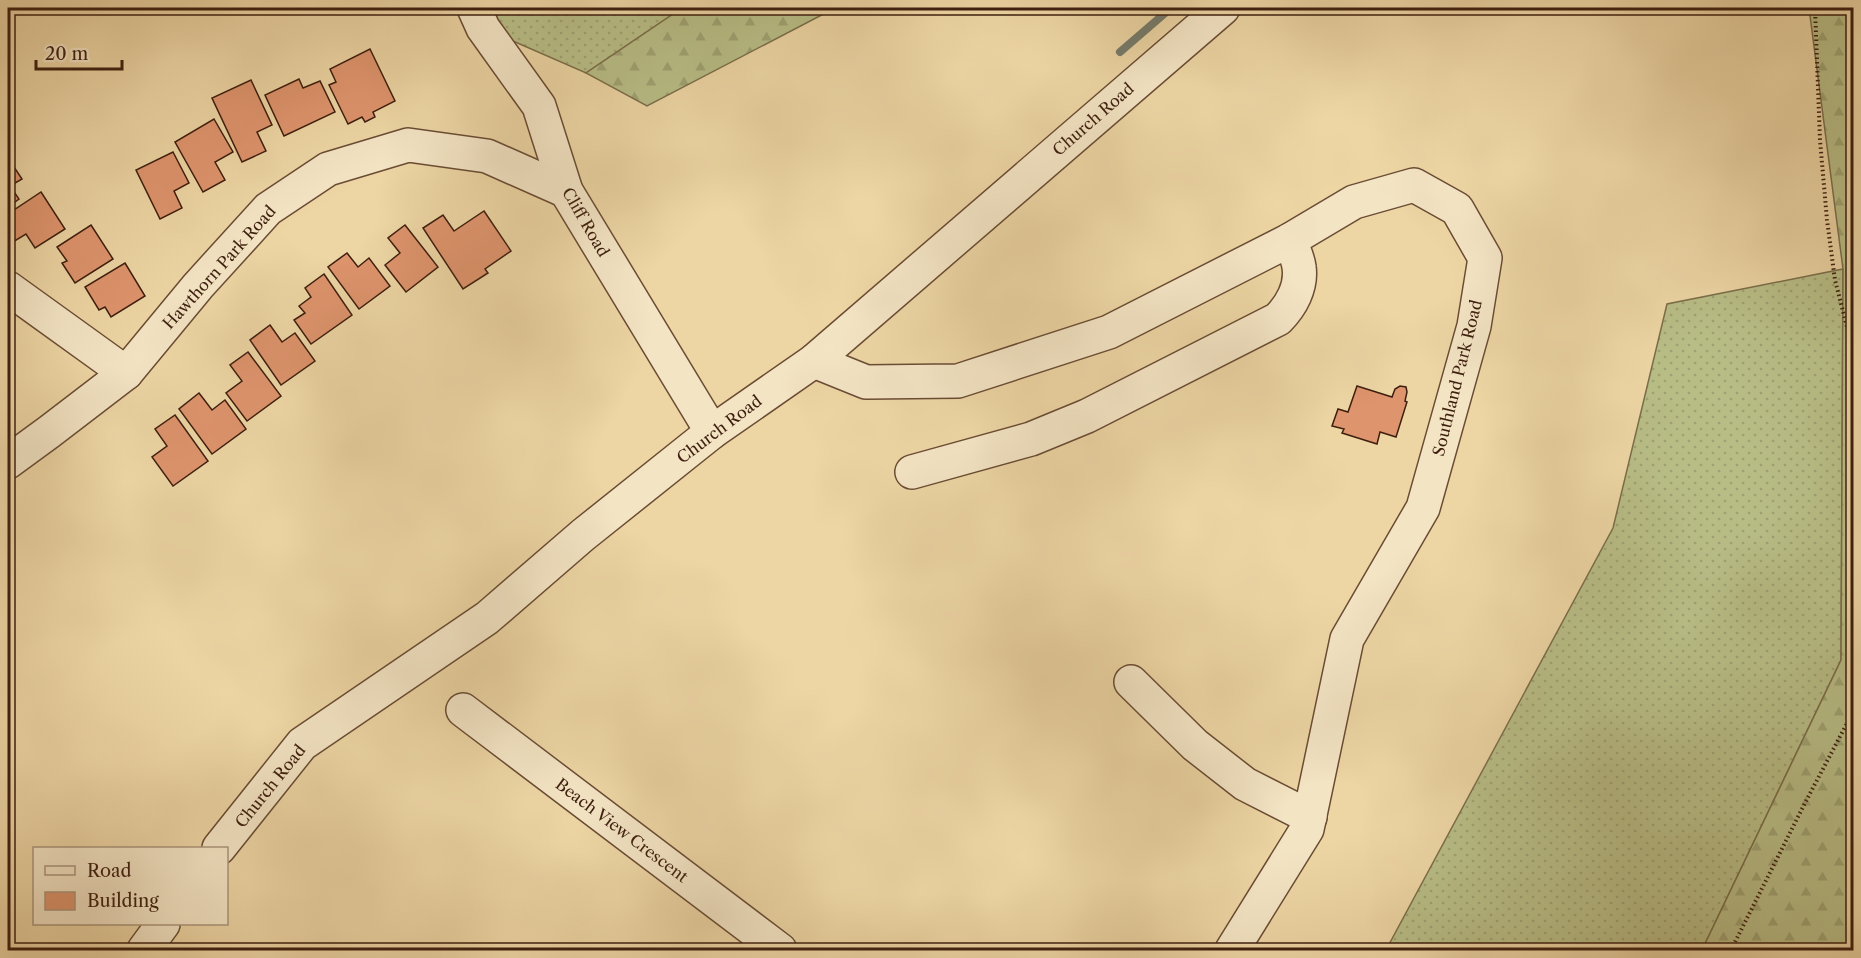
<svg xmlns="http://www.w3.org/2000/svg" width="1861" height="958" font-family="'Libre Caslon Text',serif">
<style>
.grass{fill:url(#grass-dots);stroke:#7b6e4a;stroke-width:1.5}
.forest{fill:url(#forest-firs);stroke:#7b6e4a;stroke-width:1.5}
.lines{fill:none;stroke-linecap:round;stroke-linejoin:round}
.stream{stroke:#757b6b;stroke-width:8}
.building{fill:#de946d;stroke:#3e1f0f;stroke-width:1.5}
.minor-casing{stroke:#6a4c34;stroke-width:36}
.path{stroke:#3e1f0f;stroke-width:4;stroke-dasharray:1.5 3;stroke-linecap:butt}
.minor{stroke:#f3e4c4;stroke-width:33}
.labels{text-anchor:middle;dominant-baseline:central;stroke-width:6;stroke-linejoin:round;paint-order:stroke}
.street-label{font-size:16px;fill:#3e1f0f;stroke:#f3e4c4}
</style>
<defs>
<pattern id="grass-dots" width="8" height="8" patternUnits="userSpaceOnUse" patternTransform="scale(1.5)"><rect width="8" height="8" fill="#b8bd86"/><path d="M2 2h.1M6 6h.1" fill="none" stroke="#9fa272" stroke-width="1.8" stroke-linecap="round"/></pattern>
<pattern id="forest-firs" width="22" height="20" patternUnits="userSpaceOnUse" patternTransform="scale(1.5)"><rect width="22" height="20" fill="#b8bd86"/><path d="M5 1l3.5 6h-7zM16 11l3.5 6h-7z" fill="#9fa272"/></pattern>
</defs>
<rect width="100%" height="100%" fill="#edd5a4"/>
<filter id="stains"><feTurbulence type="fractalNoise" baseFrequency=".00333" numOctaves="4"/><feColorMatrix values="0 0 0 0 .2 0 0 0 0 .09 0 0 0 0 .02 0 0 0 .5 -.17"/></filter>
<radialGradient id="worn" r=".72"><stop offset=".6" stop-color="#630" stop-opacity="0"/><stop offset="1" stop-color="#630" stop-opacity=".3"/></radialGradient>
<g class="grass">
<polygon points="474,8 682,8 586,73 483,28"/>
<polygon points="1843,269 1841,660 1702,950 1386,950 1613,528 1667,304"/>
</g>
<g class="forest">
<polygon points="682,8 835,8 647,106 586,73"/>
<polygon points="1809,8 1854,8 1853,950 1702,950 1841,660 1843,269"/>
</g>
<g class="lines">
<polyline class="stream" points="1120,52 1171,8"/>
</g>
<g class="building">
<polygon points="370,49 395,101 373,112 375,117 365,122 362,117 348,124 329,85 336,82 330,69"/>
<polygon points="299,79 303,88 320,81 335,112 284,136 265,95"/>
<polygon points="251,80 272,125 257,132 266,151 242,162 212,98"/>
<polygon points="214,119 233,152 215,162 225,180 203,192 175,142"/>
<polygon points="173,152 189,183 174,191 182,208 160,219 136,170"/>
<polygon points="8,158 22,179 10,186 19,199 8,207"/>
<polygon points="41,192 65,229 35,248 26,234 8,245 8,214"/>
<polygon points="484,211 511,251 485,269 488,273 463,289 423,228 443,215 454,231"/>
<polygon points="91,225 113,259 75,283 62,263 67,261 57,247"/>
<polygon points="405,225 438,267 406,292 385,265 400,253 388,238"/>
<polygon points="347,253 358,267 369,258 390,286 359,309 328,267"/>
<polygon points="125,263 145,296 111,317 105,307 99,310 85,287"/>
<polygon points="324,274 352,315 311,344 294,320 305,313 299,306 311,297 305,288"/>
<polygon points="270,325 282,342 295,333 315,361 281,385 250,340"/>
<polygon points="248,352 281,396 247,421 226,393 242,381 230,365"/>
<polygon points="1357,386 1392,397 1395,389 1400,386 1406,387 1407,392 1405,401 1407,402 1396,437 1380,432 1377,444 1342,433 1344,429 1332,426 1338,409 1348,412"/>
<polygon points="199,393 212,410 225,400 246,429 212,454 179,409"/>
<polygon points="175,415 208,461 173,486 152,457 167,446 155,429"/>
</g>
<g class="lines">
<g class="minor-casing">
<g id="minor">
<polyline points="474,8 483,28 539,106 566,191 712,432"/>
<polyline points="8,288 126,373"/>
<polyline points="814,361 866,382 958,381 1109,332 1290,240 1354,202 1414,185 1457,209 1485,258 1474,326 1423,508 1347,639 1307,829 1232,950"/>
<polyline points="8,462 49,432 126,373 198,286 268,209 328,169 408,145 487,156 566,191"/>
<path d="M912 472 1031 439 1087 416 1278 319C1291 306 1302 287 1299 267 1298 258 1293 249 1290 240"/>
<polyline points="1131,682 1195,745 1245,784 1310,817"/>
<polyline points="463,710 780,950"/>
<polyline points="219,848 302,744 487,618 583,535 712,432 814,361 1223,8"/>
<polyline points="144,950 163,924"/>
</g>
</g>
<g class="path">
<polyline points="1815,8 1820,140 1827,220 1835,280 1847,327 1854,362"/>
<polyline points="1731,950 1805,803 1854,710"/>
</g>
<use href="#minor" class="minor"/>
</g>
<g class="labels">
<g class="street-label">
<text transform="translate(1093 119) rotate(-41)">Church Road</text>
<text transform="translate(586 222) rotate(60)">Cliff Road</text>
<text transform="translate(219 267) rotate(-48)">Hawthorn Park Road</text>
<text transform="translate(1457 378) rotate(-76)">Southland Park Road</text>
<text transform="translate(719 429) rotate(-37)">Church Road</text>
<text transform="translate(270 786) rotate(-51)">Church Road</text>
<text transform="translate(622 830) rotate(37)">Beach View Crescent</text>
</g>
</g>
<rect width="1861" height="958" fill="none" stroke="#edd5a4" stroke-width="30"/>
<rect x="9" y="9" width="1843" height="940" fill="none" stroke="#3e1f0f" stroke-width="3"/>
<rect x="15" y="15" width="1831" height="928" fill="none" stroke="#3e1f0f" stroke-width="1.5"/>
<rect x="33" y="847" width="195" height="78" fill="#f3e4c4" stroke="#ab957c" stroke-width="1.5"/>
<rect x="45" y="866" width="30" height="9" fill="#f3e4c4" stroke="#ab957c" stroke-width="1.5"/>
<text x="87" y="877" font-size="18" fill="#3e1f0f">Road</text>
<rect x="45" y="892" width="30" height="18" fill="#de946d" stroke="#ab957c" stroke-width="1.5"/>
<text x="87" y="907" font-size="18" fill="#3e1f0f">Building</text>
<path d="M36 60v9h86v-9" fill="none" stroke="#3e1f0f" stroke-width="3"/>
<text x="45" y="60" font-size="18" fill="#3e1f0f" stroke="#f3e4c4" stroke-width="4.5" paint-order="stroke">20 m</text>
<rect width="100%" height="100%" filter="url(#stains)"/>
<rect width="100%" height="100%" fill="url(#worn)"/>
</svg>
